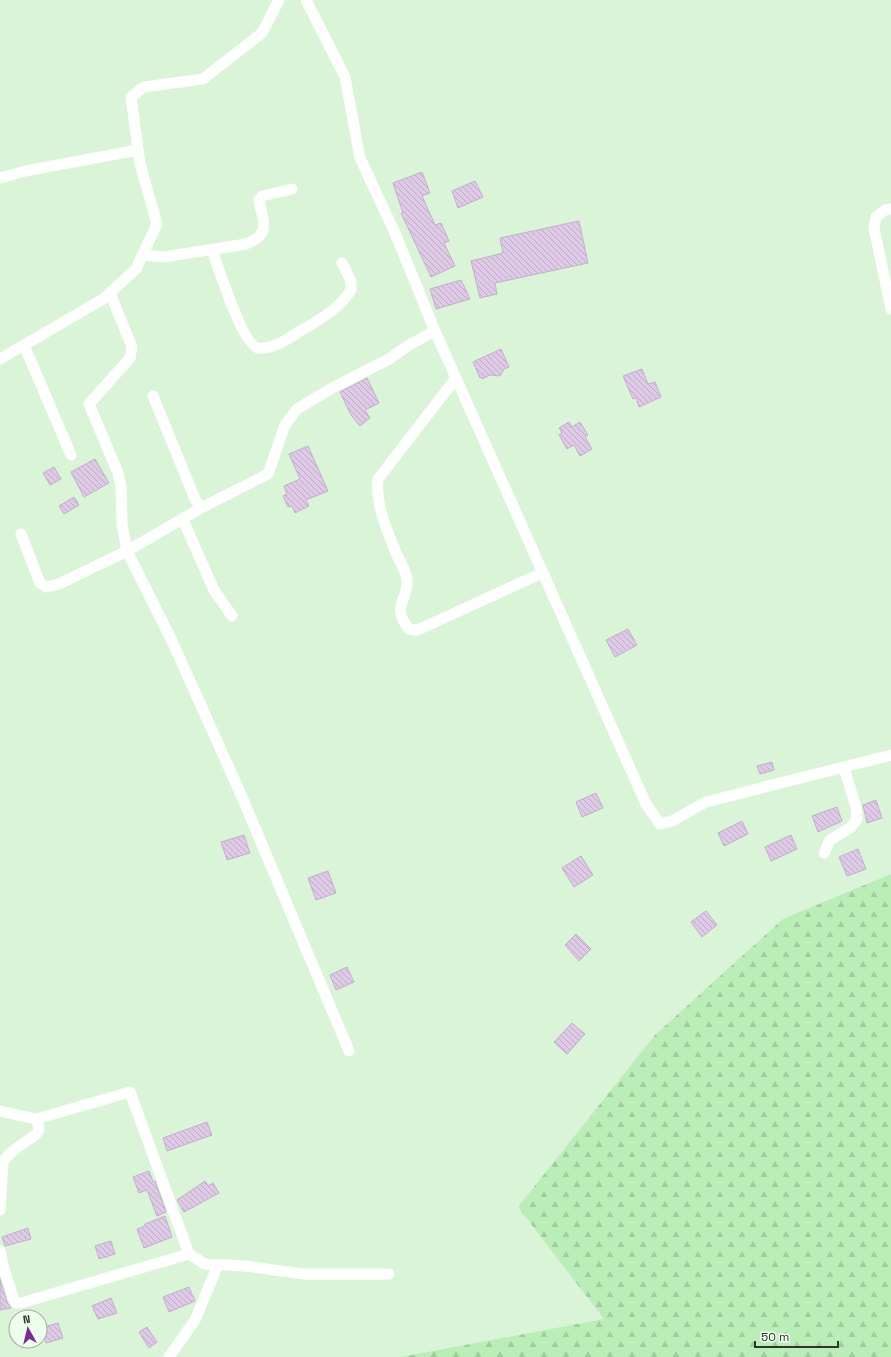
<svg xmlns="http://www.w3.org/2000/svg" width="891" height="1357" font-family="'Space Grotesk',sans-serif">
<style>
.forest{fill:url(#forest-firs)}
.building{fill:url(#building-back-hatch);stroke:#c4afcd}
.lines{fill:none;stroke-linecap:round;stroke-linejoin:round}
.street{stroke:#fff;stroke-width:11}
</style>
<defs>
<pattern id="forest-firs" width="22" height="20" patternUnits="userSpaceOnUse"><rect width="22" height="20" fill="#bbedb8"/><path d="M5 1l3.5 6h-7zM16 11l3.5 6h-7z" fill="#a1cc9e"/></pattern>
<pattern id="building-back-hatch" width="6" height="6" patternUnits="userSpaceOnUse"><rect width="6" height="6" fill="#dec9e7"/><path d="M-1 5l2 2M0 0l6 6M5-1l2 2" fill="none" stroke="#bfadc6"/></pattern>
</defs>
<rect width="100%" height="100%" fill="#d9f4d7"/>
<polygon class="forest" points="891,874 891,1357 401,1357 604,1319 518,1207 655,1035 783,919"/>
<g class="building">
<polygon points="422,172 430,193 422,196 435,225 441,223 449,241 444,243 455,266 431,277 401,213 403,213 393,183"/>
<polygon points="475,181 483,197 458,208 452,191"/>
<polygon points="579,221 588,263 495,283 497,294 480,298 471,261 503,253 500,238"/>
<polygon points="461,280 470,299 436,309 430,289"/>
<polygon points="501,349 509,367 504,369 500,376 490,375 482,379 482,377 480,378 473,362"/>
<polygon points="642,369 648,384 655,382 661,397 639,407 636,398 633,399 623,376"/>
<polygon points="367,378 379,403 365,410 370,418 360,426 351,415 340,392"/>
<polygon points="569,422 572,427 580,422 588,435 585,437 592,449 580,456 574,445 567,449 559,435 562,433 559,428"/>
<polygon points="308,446 328,491 306,500 309,506 295,513 292,506 288,507 283,496 287,494 284,486 300,479 289,454"/>
<polygon points="95,459 109,483 84,497 71,472"/>
<polygon points="54,467 61,479 50,485 43,473"/>
<polygon points="74,497 79,505 64,514 59,506"/>
<polygon points="628,629 637,645 615,657 606,640"/>
<polygon points="772,762 774,770 760,774 757,766"/>
<polygon points="596,793 603,808 582,817 576,802"/>
<polygon points="876,800 882,818 867,823 863,805"/>
<polygon points="837,807 842,821 818,832 812,816"/>
<polygon points="742,821 748,834 724,846 718,833"/>
<polygon points="244,835 250,853 227,860 221,842"/>
<polygon points="791,835 797,849 771,861 765,847"/>
<polygon points="858,849 866,869 847,876 839,857"/>
<polygon points="581,856 593,875 574,887 562,868"/>
<polygon points="328,871 336,893 316,900 308,878"/>
<polygon points="706,911 717,925 702,937 691,922"/>
<polygon points="576,934 591,949 579,961 565,945"/>
<polygon points="347,967 354,982 336,990 330,975"/>
<polygon points="572,1023 585,1034 567,1054 554,1042"/>
<polygon points="207,1122 212,1135 167,1151 163,1138"/>
<polygon points="149,1171 153,1182 155,1181 166,1212 157,1216 147,1190 139,1193 133,1177"/>
<polygon points="205,1181 208,1186 213,1183 219,1193 184,1212 177,1200"/>
<polygon points="165,1216 172,1237 144,1248 137,1229 145,1226 145,1224"/>
<polygon points="28,1228 31,1239 5,1246 2,1237"/>
<polygon points="111,1241 115,1254 99,1259 95,1246"/>
<polygon points="0,1279 7,1302 11,1308 0,1310"/>
<polygon points="189,1287 195,1301 169,1312 163,1297"/>
<polygon points="111,1298 117,1313 98,1319 92,1306"/>
<polygon points="58,1323 63,1338 46,1343 44,1336 40,1337 40,1328"/>
<polygon points="147,1327 157,1342 149,1348 139,1332"/>
</g>
<g class="lines">
<g class="street">
<polyline points="306,0 345,77 360,158 395,233 435,331 646,804 660,824 672,821 706,802 891,755"/>
<polyline points="0,178 25,171 138,150"/>
<polyline points="891,209 885,210 876,217 874,228 891,309"/>
<path d="M212 250C218 267 243 345 258 348 273 350 289 338 300 331 319 321 340 308 351 290V281L342 263"/>
<path d="M142 255 164 257 246 244C272 233 263 223 259 200L262 196 292 189"/>
<polyline points="110,293 132,347 130,358 89,404 118,473 121,487 122,525 127,551 172,641 242,797 349,1051"/>
<polyline points="24,345 71,455"/>
<polyline points="0,359 103,299 136,269 157,224 140,164 131,97 144,87 203,79 262,33 279,0"/>
<path d="M456 378 378 479C375 504 387 530 396 553 400 561 406 571 407 579 409 600 390 606 409 629L416 630 422 628 542 573"/>
<polyline points="153,396 195,499 201,508"/>
<polyline points="183,520 214,590 232,616"/>
<polyline points="21,534 40,583 46,587 59,584 127,551 201,508 268,474 285,425 297,409 334,387 389,359 409,345 435,331"/>
<polyline points="824,853 830,840 850,828 857,819 856,807 844,768"/>
<polyline points="0,1111 36,1119 130,1092 189,1254 205,1264 245,1266 304,1274 389,1274"/>
<path d="M0 1210 3 1163C8 1149 39 1137 39 1129 39 1126 37 1122 36 1119"/>
<polyline points="0,1251 4,1269 14,1300 16,1303 21,1303 189,1254"/>
<polyline points="169,1357 195,1320 218,1265"/>
</g>
</g>
<g transform="translate(28 1329) rotate(352)"><circle r="19" fill="#edfeec" stroke="#a0ae9f"/>
<path d="M0-3L7 15L0 10L-7 15Z" fill="#7d2a99"/>
<text y="-6" font-size="11" font-weight="bold" text-anchor="middle" fill="#2c362b">N</text>
</g>
<path d="M755 1341v6h83v-6" fill="none" stroke="#2c362b" stroke-width="2"/>
<text x="761" y="1341" font-size="12" fill="#2c362b" stroke="#edfeec" stroke-width="3" paint-order="stroke">50 m</text>
</svg>
